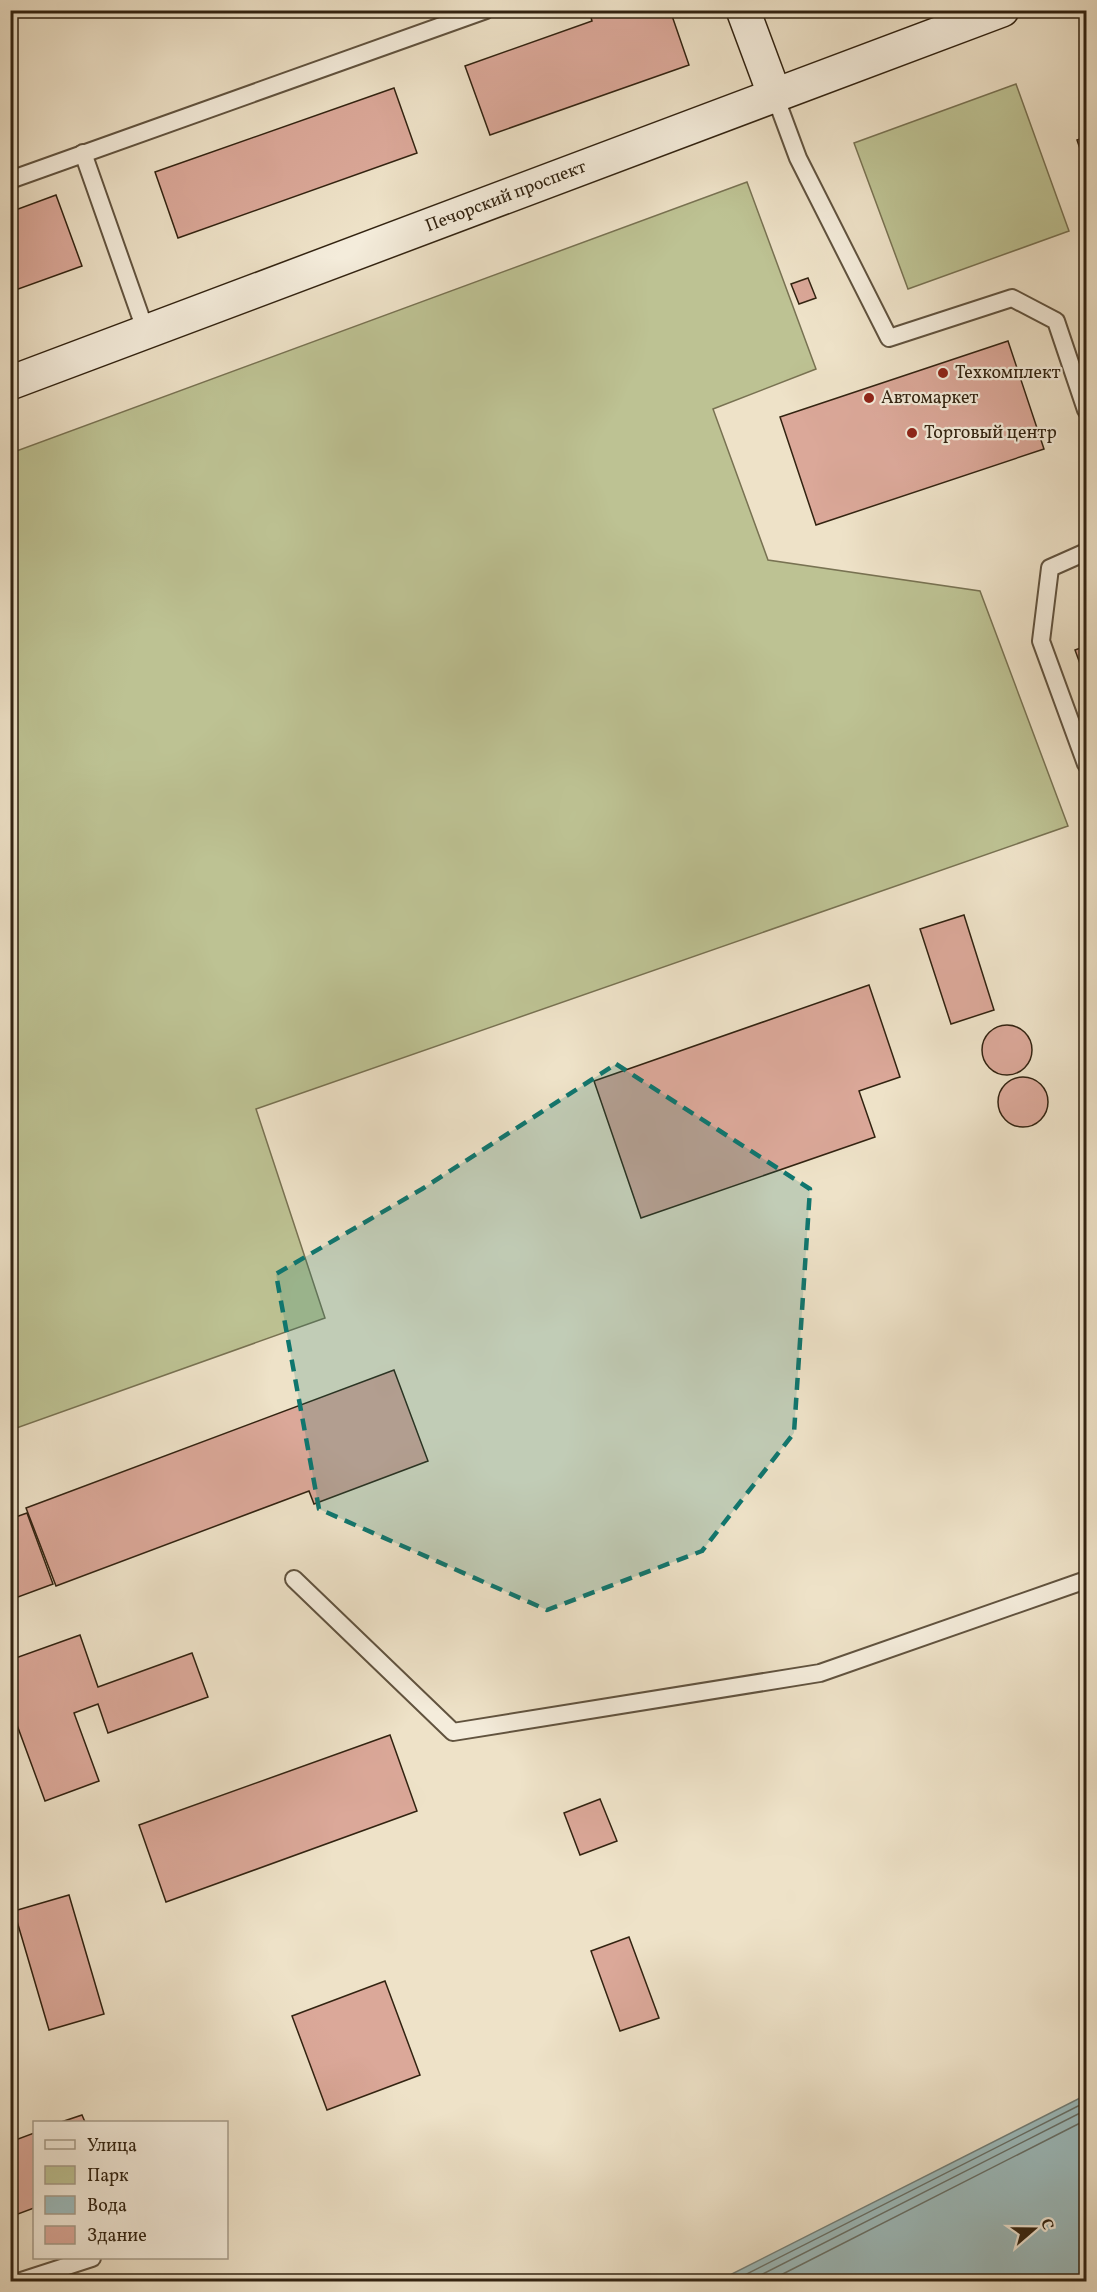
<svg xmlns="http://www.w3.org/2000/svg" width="1097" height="2292" font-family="Vollkorn,serif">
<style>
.green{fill:#bdc293;stroke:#787252;stroke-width:1.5}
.water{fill:#9cbcbe;stroke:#727f79;stroke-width:1.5}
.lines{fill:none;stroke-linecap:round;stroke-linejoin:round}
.shore{stroke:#677068;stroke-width:1.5}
.building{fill:#dba899;stroke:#322311;stroke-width:1.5}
.lane-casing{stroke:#61533f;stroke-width:20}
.secondary-casing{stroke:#322311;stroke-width:36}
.lane{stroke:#f4ecdb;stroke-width:16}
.secondary{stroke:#f4ecdb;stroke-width:33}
.marked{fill:#0f766e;fill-opacity:0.2;stroke:#0f766e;stroke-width:4.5;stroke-dasharray:12 8;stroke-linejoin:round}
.poi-dot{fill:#8f2418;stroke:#f4ecdb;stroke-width:2}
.labels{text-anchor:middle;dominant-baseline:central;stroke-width:4.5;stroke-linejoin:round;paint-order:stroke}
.street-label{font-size:18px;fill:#322311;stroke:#f4ecdb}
.poi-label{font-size:18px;fill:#322311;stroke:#f4ecdb;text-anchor:start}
</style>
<rect width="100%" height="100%" fill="#eee2c8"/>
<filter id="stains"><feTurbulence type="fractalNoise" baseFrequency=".00333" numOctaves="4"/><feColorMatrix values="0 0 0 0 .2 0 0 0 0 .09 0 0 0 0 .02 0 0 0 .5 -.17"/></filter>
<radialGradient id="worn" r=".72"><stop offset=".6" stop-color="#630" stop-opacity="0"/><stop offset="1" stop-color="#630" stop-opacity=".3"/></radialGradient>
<g class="green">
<polygon points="1016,84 1069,231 908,289 854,143"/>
<polygon points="747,182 816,369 713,409 768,560 980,591 1068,826 256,1109 325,1318 11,1430 11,453"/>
</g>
<polygon class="water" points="1086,2095 1086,2281 718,2281"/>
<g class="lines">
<g class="shore">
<polyline points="731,2282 1086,2102"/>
<polyline points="747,2282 1086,2110"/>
<polyline points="767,2282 1086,2120"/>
</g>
</g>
<g class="building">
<polygon points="589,10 670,10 689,65 490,135 465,66 592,21"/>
<polygon points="394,88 417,153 178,238 155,172"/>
<polygon points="1086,137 1086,166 1077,140"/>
<polygon points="56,195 82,266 10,292 10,212"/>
<polygon points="808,278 816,298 799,304 791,284"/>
<polygon points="1008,341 1044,449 816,525 780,417"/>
<polygon points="1086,646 1086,680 1075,650"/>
<polygon points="964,915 994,1010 951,1024 920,929"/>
<polygon points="869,985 900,1077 859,1091 875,1137 641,1218 594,1081"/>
<circle cx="1007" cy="1050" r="25"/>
<circle cx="1023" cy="1102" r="25"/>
<polygon points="394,1370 428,1461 314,1504 309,1491 56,1586 26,1508"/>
<polygon points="27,1513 53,1584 10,1600 10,1519"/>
<polygon points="80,1635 98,1687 192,1653 208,1697 108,1733 98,1704 74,1713 99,1781 45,1801 10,1706 10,1660"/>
<polygon points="390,1735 417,1811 166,1902 139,1825"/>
<polygon points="600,1799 617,1841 580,1855 564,1813"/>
<polygon points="69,1895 104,2014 49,2030 14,1911"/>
<polygon points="629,1937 659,2018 620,2031 591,1951"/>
<polygon points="385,1981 420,2075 327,2110 292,2016"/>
<polygon points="82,2115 85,2122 61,2122"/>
<polygon points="34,2133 34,2208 10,2217 10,2142"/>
</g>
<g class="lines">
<g class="lane-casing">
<g id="lane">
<polyline points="775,96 798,158 889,338 1012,298 1056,321 1086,410"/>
<polyline points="83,153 146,332"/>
<polyline points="10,180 486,10"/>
<polyline points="1086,552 1050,568 1041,641 1086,764"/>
<polyline points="294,1579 453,1732 820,1673 1086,1580"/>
<polyline points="18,2282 92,2258"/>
</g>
</g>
<g class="secondary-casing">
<g id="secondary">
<polyline points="743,10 775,96"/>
<polyline points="10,383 1002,10"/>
</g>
</g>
<use href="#lane" class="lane"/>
<use href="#secondary" class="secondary"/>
</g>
<path class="marked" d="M616 1064 810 1189 794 1433 702 1551 547 1610 319 1509 276 1274 422 1189Z"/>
<g class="poi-dot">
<circle cx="943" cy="373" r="6"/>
<circle cx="869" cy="398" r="6"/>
<circle cx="912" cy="433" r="6"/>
</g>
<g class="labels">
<g class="street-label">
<text transform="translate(506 197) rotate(-21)">Печорский проспект</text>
</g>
<g class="poi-label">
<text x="955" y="373">Техкомплект</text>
<text x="881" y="398">Автомаркет</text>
<text x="924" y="433">Торговый центр</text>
</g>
</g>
<rect width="1097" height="2292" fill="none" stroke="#eee2c8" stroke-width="36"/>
<rect x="12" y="12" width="1073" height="2268" fill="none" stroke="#322311" stroke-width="3"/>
<rect x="18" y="18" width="1061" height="2256" fill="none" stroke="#322311" stroke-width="1.5"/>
<rect x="33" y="2121" width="195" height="138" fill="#f4ecdb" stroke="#a69c8a" stroke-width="1.5"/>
<rect x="45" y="2140" width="30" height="9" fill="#f4ecdb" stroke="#a69c8a" stroke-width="1.5"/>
<text x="87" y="2151" font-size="18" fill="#322311">Улица</text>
<rect x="45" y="2166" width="30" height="18" fill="#bdc293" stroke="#a69c8a" stroke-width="1.5"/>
<text x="87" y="2181" font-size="18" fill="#322311">Парк</text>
<rect x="45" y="2196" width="30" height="18" fill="#9cbcbe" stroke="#a69c8a" stroke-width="1.5"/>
<text x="87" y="2211" font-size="18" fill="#322311">Вода</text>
<rect x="45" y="2226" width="30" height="18" fill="#dba899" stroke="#a69c8a" stroke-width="1.5"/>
<text x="87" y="2241" font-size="18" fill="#322311">Здание</text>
<g transform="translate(1034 2229) rotate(70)" stroke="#f4ecdb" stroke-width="4.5" paint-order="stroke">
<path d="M0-4.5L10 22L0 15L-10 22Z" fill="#322311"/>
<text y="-9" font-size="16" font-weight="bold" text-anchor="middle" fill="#322311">С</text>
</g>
<rect width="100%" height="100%" filter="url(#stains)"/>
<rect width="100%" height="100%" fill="url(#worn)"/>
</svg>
